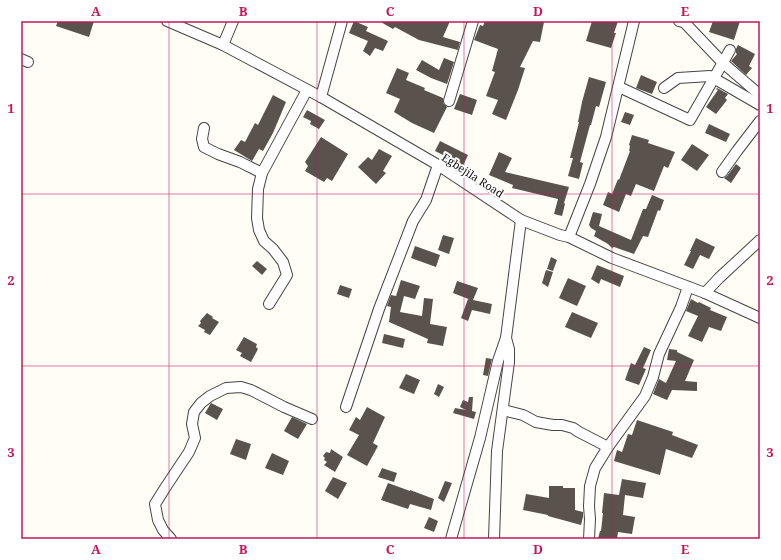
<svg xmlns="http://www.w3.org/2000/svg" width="781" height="560" font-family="'Noto Serif',serif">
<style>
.building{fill:#5a524d}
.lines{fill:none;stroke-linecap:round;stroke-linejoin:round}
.minor-casing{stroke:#444;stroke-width:12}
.minor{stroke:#fff;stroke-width:10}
.grid{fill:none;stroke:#c2185b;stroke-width:1;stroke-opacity:0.55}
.labels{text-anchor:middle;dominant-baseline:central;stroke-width:4;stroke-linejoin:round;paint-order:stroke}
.street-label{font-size:11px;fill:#111;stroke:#fff}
.neatline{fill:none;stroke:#c2185b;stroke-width:1.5}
.grid-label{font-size:13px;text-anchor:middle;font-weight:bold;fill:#c2185b}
</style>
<rect width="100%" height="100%" fill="#fffdf5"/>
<g class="building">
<polygon points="58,21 94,21 89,37 56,26"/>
<polygon points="354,21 368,27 366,31 388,41 383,51 375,48 370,56 363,51 368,41 349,33"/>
<polygon points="379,21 450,21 443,37 460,42 458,50 419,40 395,27 393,29"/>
<polygon points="485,21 537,21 544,22 540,42 533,41 520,67 525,68 518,90 506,120 492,114 498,100 486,96 495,72 492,71 498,49 474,40 480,25 483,26"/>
<polygon points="592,21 618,21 614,33 616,33 611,48 586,41"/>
<polygon points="713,21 740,21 734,40 709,32"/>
<polygon points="738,45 755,54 749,66 752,68 746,75 731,61 737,54 736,53 736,49"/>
<polygon points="444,58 454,62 447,84 431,78 416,70 422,60 439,70"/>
<polygon points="397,68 409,73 406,80 425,88 424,90 443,98 443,103 447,107 434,133 412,123 394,112 400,99 386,93"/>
<polygon points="641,75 657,82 652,94 636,88"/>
<polygon points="589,77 606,82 599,107 596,106 591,125 590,125 580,162 583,163 579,179 568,176 573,158 570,158 579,122 578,122 582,102"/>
<polygon points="717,88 728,94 725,98 727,100 716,114 706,107 718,90 716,89"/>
<polygon points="460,94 477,100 472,115 454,109"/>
<polygon points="273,95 286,102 273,133 263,151 259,149 252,161 234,150 241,140 245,142 255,123 258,125"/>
<polygon points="307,110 325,120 319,129 310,124 311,121 303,117"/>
<polygon points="625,112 634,115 630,125 621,122"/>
<polygon points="709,124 730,134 726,142 705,133"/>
<polygon points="632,135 649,140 648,143 675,152 668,168 664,166 654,191 636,184 631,196 626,194 619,212 603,205 608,192 612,194 618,179 619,180 630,151 629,151 630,146 629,145"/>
<polygon points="321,137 348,154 332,181 327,178 324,182 305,171 308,166 305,162"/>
<polygon points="440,141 468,155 462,168 454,164 455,161 435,151"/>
<polygon points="692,144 709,155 697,171 681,160"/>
<polygon points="379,149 392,156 383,171 386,173 376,184 358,167 368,157 372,160"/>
<polygon points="499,152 512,158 505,172 569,187 564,203 565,204 562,216 554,214 558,199 512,188 513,185 489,175"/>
<polygon points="736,164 741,168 731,183 724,178 727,176"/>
<polygon points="652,195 664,200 660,211 658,210 648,237 643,236 634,254 614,247 612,248 608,244 594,236 596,231 591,228 589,225 593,212 602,214 599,226 631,240 643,209 646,209"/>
<polygon points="443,235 454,238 449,254 438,250"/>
<polygon points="696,238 715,247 709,259 700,255 693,269 684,265 691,251 690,251"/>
<polygon points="415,246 440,255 436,267 411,258"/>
<polygon points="551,257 557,260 553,271 547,269"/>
<polygon points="257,261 267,269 262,275 252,266"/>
<polygon points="597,265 624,276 620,287 601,279 599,284 591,279"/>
<polygon points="546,270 553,272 548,287 542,283"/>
<polygon points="568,278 586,286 577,306 559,298"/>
<polygon points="401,280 420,286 415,299 404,296 400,312 422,316 424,298 433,299 430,324 447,327 443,346 427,343 428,339 389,322 391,307 387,306 391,295 396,296"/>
<polygon points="457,281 478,288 473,300 492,304 490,314 472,310 468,321 461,318 468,299 471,300 453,293"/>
<polygon points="340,285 352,289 349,298 337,294"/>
<polygon points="691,299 698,303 699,302 711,308 710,310 727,317 721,331 709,327 702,342 688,336 698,316 686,311"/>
<polygon points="572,312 598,323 591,338 565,327"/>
<polygon points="207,313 213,317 212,318 219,322 210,335 204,332 205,330 198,326 201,323 200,321"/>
<polygon points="384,334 405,339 403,348 382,343"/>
<polygon points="244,337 257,344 256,347 258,349 251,362 240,356 242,353 236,350"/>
<polygon points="644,347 651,350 643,368 646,369 639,385 625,380 631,363 635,365"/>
<polygon points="669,349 677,350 677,352 694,360 685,381 697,382 697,391 672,390 667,400 653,394 659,379 666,383 676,361 667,360"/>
<polygon points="486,358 492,359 488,376 483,375"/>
<polygon points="406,374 420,380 414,394 399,388"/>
<polygon points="438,384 444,387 439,397 434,394"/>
<polygon points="469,397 473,397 472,411 476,412 474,419 453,413 455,408 466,410 460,407 463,400 468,402"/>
<polygon points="211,403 223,409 217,420 205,413"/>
<polygon points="367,407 385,417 373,443 378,446 367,466 347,455 359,435 349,430 356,417 360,420"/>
<polygon points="292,417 307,424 298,439 284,431"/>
<polygon points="637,420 673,432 672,435 698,445 692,458 666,449 660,475 614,461 617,450 622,452 628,434 632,435"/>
<polygon points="236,439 251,444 246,460 230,454"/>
<polygon points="331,449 343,457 335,472 324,465 327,462 324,460 325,458 323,456 326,452 330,453"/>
<polygon points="272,453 289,461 283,475 265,468"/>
<polygon points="382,468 397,473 394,482 378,477"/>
<polygon points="333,477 347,483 338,499 325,491"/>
<polygon points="622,479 646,483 643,498 625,495 623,515 635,517 632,534 618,532 617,539 598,539 600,531 601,531 603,513 602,513 604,493 619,495"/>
<polygon points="445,481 452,483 444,502 438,498"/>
<polygon points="388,483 410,491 410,490 434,499 431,510 410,504 408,509 381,500"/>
<polygon points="549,486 563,486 563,488 575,488 575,510 583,512 583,517 581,525 548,516 548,515 523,510 526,494 549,498"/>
<polygon points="429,517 438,521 434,532 424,528"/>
</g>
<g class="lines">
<g class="minor-casing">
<g id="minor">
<polyline points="167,21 223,45 321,97 438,165 521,220 560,235 569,237 612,258 705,293 760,318"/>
<polyline points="679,21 684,22 723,63 760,95"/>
<polyline points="223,45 233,21"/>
<polyline points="21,59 28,62"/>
<polyline points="619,87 690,120 730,50"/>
<polyline points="664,88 678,78 710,76 760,105"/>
<polyline points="321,97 342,21"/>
<polyline points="449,101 473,21"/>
<polyline points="204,128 202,139 204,147 218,154 240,162 262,173 307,90"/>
<polyline points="722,172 737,151 760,121"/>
<polyline points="262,173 258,189 257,218 259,230 264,241 273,249 283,262 287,275 269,304"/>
<polyline points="569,237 590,184 606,137 634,21"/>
<polyline points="705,293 719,278 760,240"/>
<polyline points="346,407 379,309 413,221 426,200 438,165"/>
<polyline points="503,410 523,415 536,422 553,425 562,425 573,428 579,432 608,447"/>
<polyline points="171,539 163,530 158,520 155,504 167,485 189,452 195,438 192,424 194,412 201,403 210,396 226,388 241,387 251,390 284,407 312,419"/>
<polyline points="451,539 480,438 498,361 506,338"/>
<polyline points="494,539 497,451 509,362 509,349 506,338 521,220"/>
<polyline points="589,539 590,519 589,506 590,486 595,468 608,447 645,396 653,377 659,354 681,307 688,287"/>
</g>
</g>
<use href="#minor" class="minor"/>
</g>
<path class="grid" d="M169 21V539M317 21V539M464 21V539M612 21V539M21 194H760M21 366H760"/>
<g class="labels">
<g class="street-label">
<text transform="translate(473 175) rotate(33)">Egbejila Road</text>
</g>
</g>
<rect width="781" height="560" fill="none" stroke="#ffffff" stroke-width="44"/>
<rect x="22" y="22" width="737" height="516" class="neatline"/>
<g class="grid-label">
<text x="96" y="16">A</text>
<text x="243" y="16">B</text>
<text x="390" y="16">C</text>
<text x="538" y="16">D</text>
<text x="685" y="16">E</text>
<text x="11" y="113">1</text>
<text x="770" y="113">1</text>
<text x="11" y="285">2</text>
<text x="770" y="285">2</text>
<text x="11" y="457">3</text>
<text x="770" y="457">3</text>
<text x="96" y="554">A</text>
<text x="243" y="554">B</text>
<text x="390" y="554">C</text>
<text x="538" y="554">D</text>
<text x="685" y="554">E</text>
</g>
</svg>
